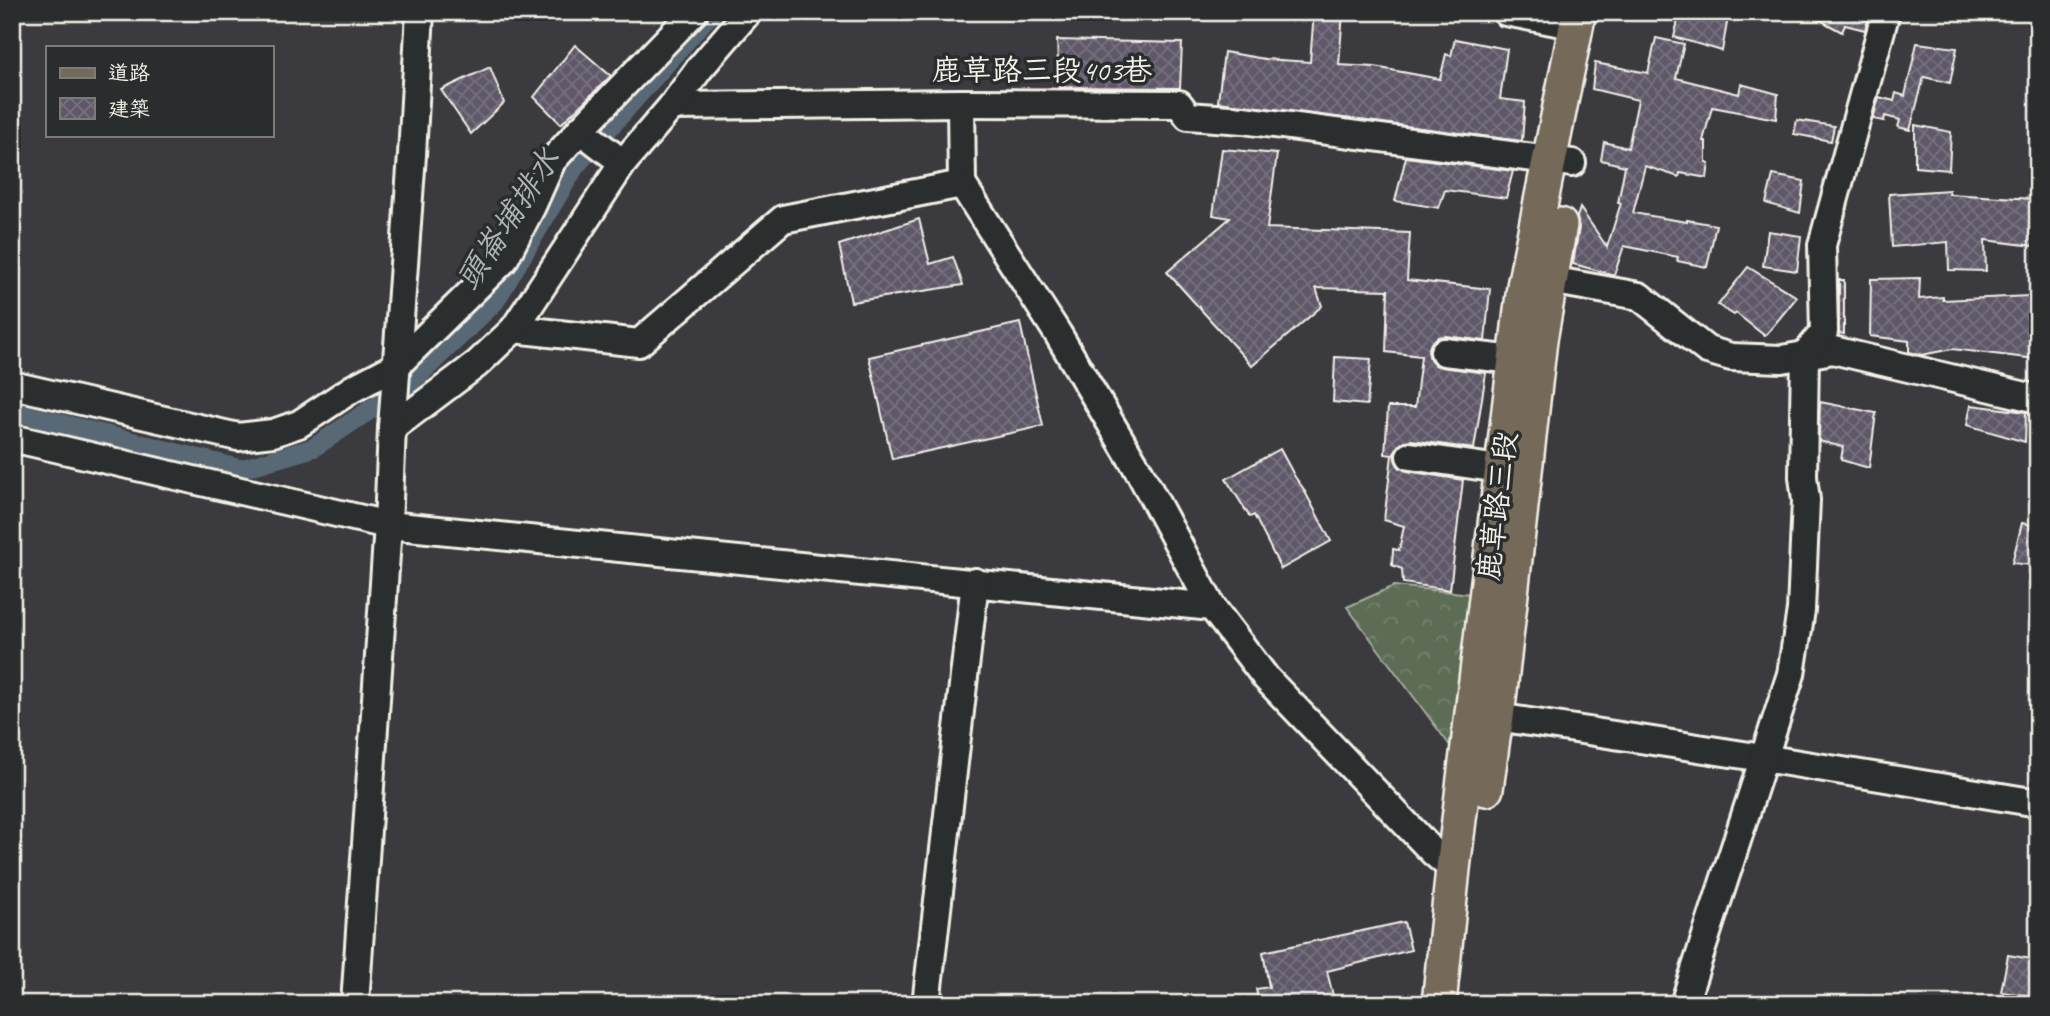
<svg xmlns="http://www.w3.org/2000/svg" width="2050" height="1016" font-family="Caveat,'LXGW WenKai TC',sans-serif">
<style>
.forest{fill:url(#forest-crowns);stroke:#a8ae9e;stroke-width:2}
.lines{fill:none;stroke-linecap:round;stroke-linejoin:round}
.canal{stroke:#586874;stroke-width:19}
.building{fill:url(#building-cross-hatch);stroke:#f4f1e8;stroke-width:2}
.minor-casing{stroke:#f4f1e8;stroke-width:32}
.major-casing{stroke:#f4f1e8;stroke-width:38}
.minor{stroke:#2a2d2e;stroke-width:26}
.major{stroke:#746a5a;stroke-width:33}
.labels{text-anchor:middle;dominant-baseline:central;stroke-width:7;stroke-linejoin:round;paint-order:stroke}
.street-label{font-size:30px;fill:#f4f1e8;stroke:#2a2d2e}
.water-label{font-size:32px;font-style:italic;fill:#aeb3b4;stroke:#2a2d2e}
</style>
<defs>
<pattern id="forest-crowns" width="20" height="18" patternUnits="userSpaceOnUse" patternTransform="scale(1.75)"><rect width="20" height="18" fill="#5c6c54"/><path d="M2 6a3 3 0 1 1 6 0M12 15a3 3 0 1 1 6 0" fill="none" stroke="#74816d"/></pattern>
<pattern id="building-cross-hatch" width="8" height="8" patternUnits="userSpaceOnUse" patternTransform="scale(1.75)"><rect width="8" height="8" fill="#5f5868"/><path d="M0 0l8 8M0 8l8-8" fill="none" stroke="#77707e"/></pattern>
</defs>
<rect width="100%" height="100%" fill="#3a3a3f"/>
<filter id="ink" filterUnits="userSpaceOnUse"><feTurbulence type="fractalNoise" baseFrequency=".0143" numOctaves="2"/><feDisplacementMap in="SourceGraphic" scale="14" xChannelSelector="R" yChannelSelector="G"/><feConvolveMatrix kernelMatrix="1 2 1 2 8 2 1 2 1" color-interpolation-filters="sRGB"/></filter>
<g filter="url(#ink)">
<polygon class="forest" points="1394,586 1471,594 1451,747 1347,607"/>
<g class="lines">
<polyline class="canal" points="12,411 241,469 313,448 412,382 495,302 575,167 712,12"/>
</g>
<g class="building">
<polygon points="1314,12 1343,12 1339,65 1375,67 1440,79 1446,54 1451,56 1455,39 1507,49 1500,99 1525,102 1522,141 1218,102 1224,52 1265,59 1310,62"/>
<polygon points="1680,12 1729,12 1722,51 1674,37"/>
<polygon points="1805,12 1870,12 1865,30 1845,25 1842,32"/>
<polygon points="1656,38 1684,44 1676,78 1739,94 1741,84 1778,94 1776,119 1712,107 1703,141 1706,141 1706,162 1709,163 1707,178 1680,173 1679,177 1645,166 1633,213 1687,222 1687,220 1716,225 1707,267 1677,261 1678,257 1624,246 1614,275 1573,264 1579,228 1577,217 1580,208 1607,247 1621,203 1618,203 1625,166 1601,160 1604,142 1628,148 1638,100 1592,89 1595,63 1648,73"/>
<polygon points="1057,40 1182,43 1180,88 1059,87"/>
<polygon points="1917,43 1957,48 1950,83 1924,77 1910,130 1898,127 1900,120 1885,116 1884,121 1873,119 1879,97 1894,101 1896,93 1905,96"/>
<polygon points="575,45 611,76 561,124 534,97"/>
<polygon points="490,67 504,103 471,134 441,90"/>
<polygon points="1797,120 1834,126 1831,141 1794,134"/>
<polygon points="1915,125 1951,132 1949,170 1915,167"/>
<polygon points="1222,149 1277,154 1267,228 1410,233 1407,280 1490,289 1485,341 1446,336 1438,337 1431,343 1428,351 1430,359 1435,365 1442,367 1486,373 1474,449 1412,440 1405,441 1398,446 1394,454 1396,462 1400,468 1407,471 1463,480 1450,590 1403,583 1402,569 1392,565 1393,549 1399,550 1404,526 1384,520 1392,455 1385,454 1388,407 1415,407 1421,356 1386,352 1388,290 1316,288 1322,306 1252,366 1167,272 1230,218 1213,215"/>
<polygon points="1406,157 1513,171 1506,198 1445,190 1439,208 1395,201"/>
<polygon points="1773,175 1804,181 1800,213 1766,203"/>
<polygon points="1949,190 1949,194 2034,199 2034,246 1985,240 1986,271 1949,270 1948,242 1892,247 1889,194"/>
<polygon points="919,219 930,264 953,257 963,285 851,302 839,245"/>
<polygon points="1768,231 1801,236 1797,271 1763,266"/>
<polygon points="1748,267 1797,297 1765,336 1736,313 1734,315 1718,305"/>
<polygon points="1920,278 1919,299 1943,297 1943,300 2029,296 2036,359 1952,349 1922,355 1909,352 1909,341 1870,336 1871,279"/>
<polygon points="1839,280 1844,280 1844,334 1839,333"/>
<polygon points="1020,323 1043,426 892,459 869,357"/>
<polygon points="1335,357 1371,359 1367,405 1333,402"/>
<polygon points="1820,402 1876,413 1869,468 1841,460 1843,447 1819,441"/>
<polygon points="1971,405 2026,412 2025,442 1967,425"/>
<polygon points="1280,449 1295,477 1303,488 1331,541 1281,569 1254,515 1250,517 1226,479"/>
<polygon points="2022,523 2038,526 2038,566 2012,563"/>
<polygon points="1404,922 1411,950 1327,971 1334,1000 1259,1004 1256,989 1269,987 1263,952"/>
<polygon points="2008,955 2038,960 2038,997 2001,992"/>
</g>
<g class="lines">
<g class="minor-casing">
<g id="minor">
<polyline points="1506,12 1577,26"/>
<polyline points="961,103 962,184 1058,334 1140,473 1212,607 1266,678 1433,852 1453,869"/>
<polyline points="672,106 961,103 1179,104 1188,116 1243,120 1572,163"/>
<polyline points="580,130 623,163"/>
<polyline points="1550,280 1639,296 1707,350 1731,357 1782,359 1833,350 2038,399"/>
<polyline points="514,329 639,343 783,219 962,184"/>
<polyline points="1444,352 1515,360 1532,364"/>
<polyline points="12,385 238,437 273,433 299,424 352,389 396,366 504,260 532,206 552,161 580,130 694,12"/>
<polyline points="392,428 477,364 514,329 623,163 672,106 700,68 748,12"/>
<polyline points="12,438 388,525 1212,607"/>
<polyline points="1410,456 1520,472"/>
<polyline points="1497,717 1763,758 2038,803"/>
<polyline points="355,1004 388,525 392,428 412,155 420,12"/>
<polyline points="926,1004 975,582"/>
<polyline points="1684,1004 1791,674 1801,610 1806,500 1803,477 1805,355 1824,332 1822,245 1886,12"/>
</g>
</g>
<g class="major-casing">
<g id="major">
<polyline points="1486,789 1493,738 1497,717 1540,340 1560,225"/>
<polyline points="1439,1004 1453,869 1524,286 1579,12"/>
</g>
</g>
<use href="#minor" class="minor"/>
<use href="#major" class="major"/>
</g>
</g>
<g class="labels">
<g class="street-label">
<text x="1042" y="70">鹿草路三段403巷</text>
<text transform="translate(1497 506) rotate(-83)">鹿草路三段</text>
</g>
<g class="water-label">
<text transform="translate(508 219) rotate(-57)">頭崙埔排水</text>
</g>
</g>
<rect width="2050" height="1016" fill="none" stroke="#2a2d2e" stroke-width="42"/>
<rect x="21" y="21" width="2008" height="974" fill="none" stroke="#f4f1e8" stroke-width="2.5" filter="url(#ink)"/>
<rect x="46" y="46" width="228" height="91" fill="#2a2d2e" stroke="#7b7b78" stroke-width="2"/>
<rect x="60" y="68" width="35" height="10" fill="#746a5a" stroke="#7b7b78" stroke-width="2"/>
<text x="108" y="80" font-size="21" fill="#f4f1e8">道路</text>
<rect x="60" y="98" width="35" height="21" fill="url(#building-cross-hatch)" stroke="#7b7b78" stroke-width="2"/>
<text x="108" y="116" font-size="21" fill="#f4f1e8">建築</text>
</svg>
